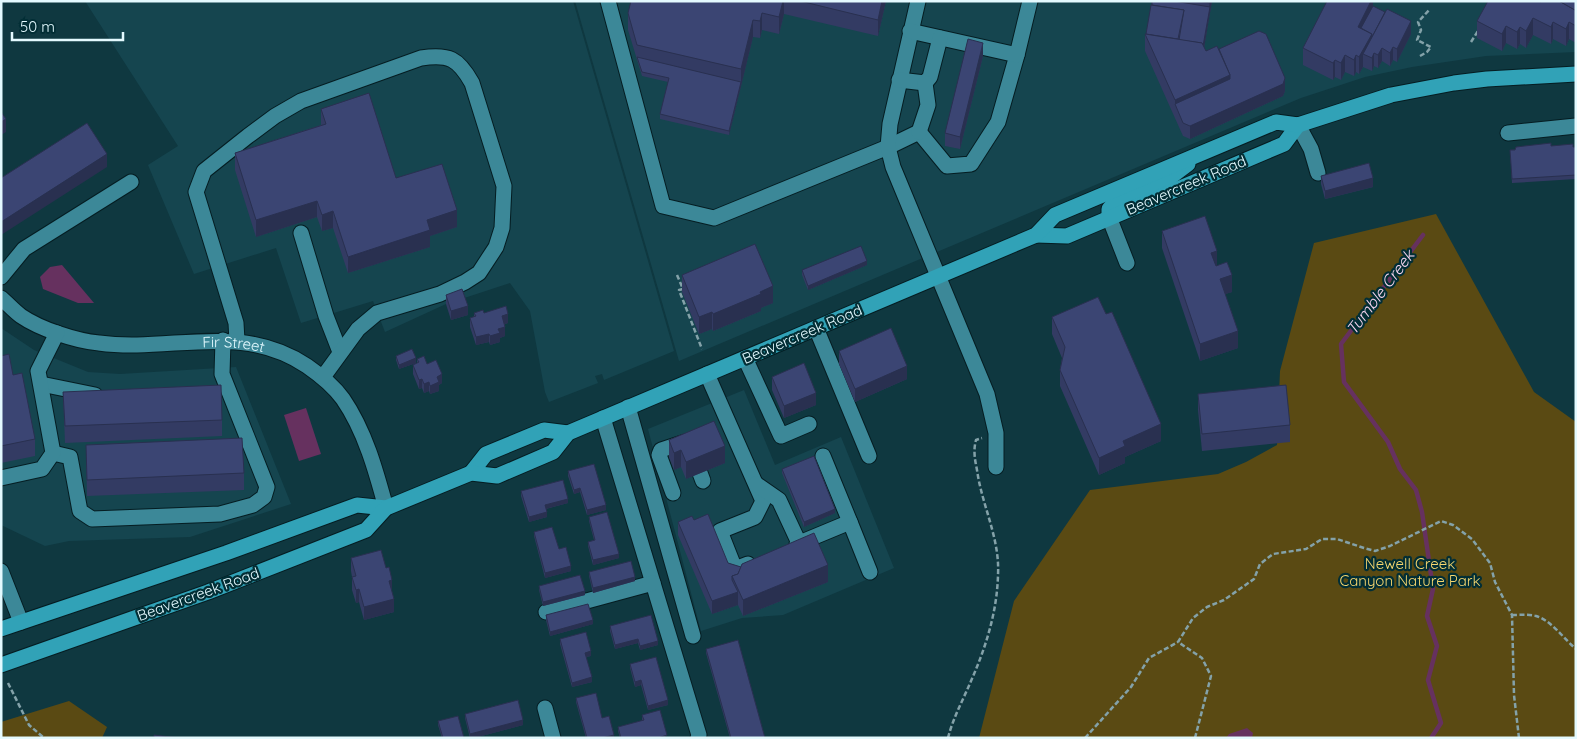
<svg xmlns="http://www.w3.org/2000/svg" width="1577" height="739" font-family="Quicksand,sans-serif">
<style>
.built{fill:#15454f}
.green{fill:#5a4a13}
.water{fill:#66315f}
.lines{fill:none;stroke-linecap:round;stroke-linejoin:round}
.stream{stroke:#66315f;stroke-width:4.5}
.minor-casing{stroke:#051d22;stroke-width:17}
.major-casing{stroke:#051d22;stroke-width:17}
.path{stroke:#84a2a9;stroke-width:2.5;stroke-dasharray:5 2.5;stroke-linecap:butt}
.minor{stroke:#3c8898;stroke-width:15}
.major{stroke:#31a2b7;stroke-width:15}
.wall{fill:#333b63}
.shaded-wall{fill:#293050}
.building{fill:#3b4573;stroke:#293050}
.labels{text-anchor:middle;dominant-baseline:central;stroke-width:4.5;stroke-linejoin:round;paint-order:stroke}
.street-label{font-size:15px;fill:#e4faff;stroke:#022e35}
.park-label{font-size:15px;fill:#f6d76f;stroke:#022e35}
.water-label{font-size:16px;font-style:italic;fill:#f8d6f1;stroke:#022e35}
</style>
<rect width="100%" height="100%" fill="#0f3840"/>
<g class="built">
<polygon points="85,1 573,1 674,351 604,380 602,374 595,376 598,383 549,402 545,392 530,311 510,283 446,304 385,332 373,301 301,323 276,248 194,274 148,165 178,146"/>
<polygon points="575,1 1576,1 1576,52 1486,56 1412,67 1365,77 1301,98 679,361"/>
<polygon points="1,328 34,350 88,372 120,374 236,367 291,504 190,537 69,541 45,546 1,525"/>
<polygon points="744,390 775,465 841,437 894,568 783,615 742,618 701,631 648,429"/>
</g>
<g class="green">
<polygon points="1436,214 1534,392 1576,422 1576,738 979,738 1014,601 1090,490 1218,474 1246,462 1277,445 1280,371 1314,243"/>
<polygon points="69,701 107,727 102,738 1,738 1,722"/>
</g>
<g class="water">
<polygon points="62,265 94,303 78,303 43,289 40,277 50,267"/>
<polygon points="306,408 321,454 299,461 284,415"/>
<polygon points="1247,728 1253,733 1252,738 1226,738 1229,734"/>
</g>
<g class="lines">
<polyline class="stream" points="1423,235 1341,344 1344,382 1388,442 1400,469 1416,490 1422,512 1433,589 1427,616 1437,646 1428,680 1441,723 1431,738"/>
<g class="minor-casing">
<g id="minor">
<polyline points="608,1 663,206 714,218 888,147 919,132 947,166 971,164 998,122 1017,55"/>
<polyline points="918,1 890,124 888,147 893,167 987,394 996,433 996,467"/>
<polyline points="910,31 1017,55 1030,1"/>
<polyline points="899,80 925,83 930,77 940,38"/>
<polyline points="1298,125 1311,149 1318,173"/>
<polyline points="919,132 928,105 925,83"/>
<polyline points="1508,133 1576,126"/>
<polyline points="1109,217 1127,263"/>
<polyline points="301,233 326,316 340,352"/>
<polyline points="1,277 24,249 131,182"/>
<path id="s1" d="M1 298C8 304 14 311 21 316 40 329 76 341 99 343 171 353 240 321 307 366 320 375 333 385 343 399 365 431 376 471 386 508"/>
<polyline points="816,328 869,456"/>
<path d="M237 341 236 323 196 192 204 171 248 136 275 116 301 101 421 58C449 54 458 58 472 83L504 186 502 228 496 247 479 273 465 282 440 294 377 313 358 329 323 377"/>
<polyline points="745,358 781,436 809,424"/>
<polyline points="707,374 763,501 755,517 720,531 735,569 748,564"/>
<polyline points="41,384 95,395"/>
<polyline points="628,407 693,636"/>
<polyline points="603,418 699,735 698,738"/>
<polyline points="53,453 70,457 80,511 92,519 220,514 253,505 264,497 267,487 222,374 223,340"/>
<polyline points="700,473 703,481"/>
<polyline points="1,478 42,469 53,453 38,371 57,333"/>
<polyline points="756,484 779,500 799,543"/>
<polyline points="673,493 659,455 661,450 685,442 686,443"/>
<polyline points="850,522 870,572"/>
<polyline points="797,544 850,522 823,456"/>
<polyline points="1,571 21,622"/>
<polyline points="546,612 653,583"/>
<polyline points="545,708 553,738"/>
</g>
</g>
<g class="major-casing">
<g id="major">
<polyline points="1109,217 1109,209 1118,199 1172,176 1188,164"/>
<polyline points="1036,235 1067,236 1284,144 1298,125"/>
<polyline points="471,473 486,454 544,430 568,433"/>
<polyline points="1,629 226,553 357,505 386,508"/>
<polyline points="1,665 208,592 366,530 386,508 471,473 497,476 553,452 568,433 1036,235 1055,215 1276,122 1298,125 1391,95 1454,83 1487,79 1576,74"/>
</g>
</g>
<g class="path">
<polyline points="1471,42 1478,31"/>
<polyline points="1420,56 1427,52 1431,47 1417,40 1421,30 1418,22 1430,9"/>
<polyline points="677,275 683,289 679,290 702,349"/>
<path d="M1512 615C1520 615 1529 614 1536 616 1551 620 1564 639 1576 649"/>
<polyline points="8,683 29,725 44,738"/>
<path d="M948 738C953 718 963 700 971 681 986 647 997 612 998 575 1000 538 982 506 977 470 975 460 973 451 976 440L982 438"/>
<polyline points="1085,738 1131,687 1149,658 1178,642"/>
<polyline points="1195,738 1211,676 1202,658 1178,642 1193,618 1207,607 1224,600 1254,579 1260,564 1273,554 1306,549 1322,539 1337,539 1364,548 1375,551 1390,546 1441,521 1453,525 1472,539 1490,563 1495,582 1512,615 1514,695 1519,738"/>
</g>
<use href="#minor" class="minor"/>
<use href="#major" class="major"/>
</g>
<g class="wall">
<polygon points="631,1 886,1 878,36 784,14 779,34 762,30 760,38 753,37 729,135 660,119 660,114 668,82 642,76 628,30 628,13"/>
<polygon points="1152,1 1212,1 1204,48 1206,51 1219,49 1285,91 1283,96 1190,139 1183,136 1145,51 1145,34 1146,34"/>
<polygon points="1373,1 1373,6 1411,34 1397,62 1393,60 1390,66 1382,61 1378,68 1374,66 1372,71 1363,67 1359,74 1356,72 1354,76 1345,72 1341,80 1335,77 1333,80 1303,65 1303,48"/>
<polygon points="1488,1 1576,1 1576,43 1569,39 1566,46 1553,39 1551,44 1533,35 1526,48 1520,44 1517,49 1506,43 1502,51 1477,38 1477,21"/>
<polygon points="983,56 960,149 945,146 945,133"/>
<polygon points="321,109 396,178 457,227 430,236 430,247 348,273 333,228 322,231 317,217 256,237 235,170 235,153 321,125"/>
<polygon points="1551,146 1576,147 1576,179 1512,183 1510,150"/>
<polygon points="1321,176 1373,187 1325,199 1321,184"/>
<polygon points="1162,231 1217,266 1232,292 1225,294 1238,348 1200,361 1162,248"/>
<polygon points="867,265 808,290 802,275 802,270"/>
<polygon points="682,275 773,303 761,308 761,311 713,331 712,329 699,334 682,292"/>
<polygon points="446,295 468,315 451,320 446,304"/>
<polygon points="474,313 484,313 508,323 505,324 505,336 500,338 500,342 490,345 489,342 476,345 470,327 470,318 474,317"/>
<polygon points="1052,317 1161,441 1125,457 1125,463 1099,475 1060,386 1060,370 1062,358 1052,334"/>
<polygon points="839,351 907,379 855,402 839,364"/>
<polygon points="1,356 13,375 35,439 35,456 1,463"/>
<polygon points="396,356 416,363 399,369 396,360"/>
<polygon points="417,359 427,364 442,383 439,385 439,391 430,394 429,391 424,393 422,388 419,389 413,374 413,365 417,363"/>
<polygon points="772,377 816,405 784,418 772,390"/>
<polygon points="63,392 222,420 222,436 65,443"/>
<polygon points="1198,394 1290,425 1290,442 1202,451 1198,410"/>
<polygon points="669,440 725,463 686,479 681,467 674,470 669,457"/>
<polygon points="86,445 244,473 244,490 87,496"/>
<polygon points="782,469 835,513 804,527 782,473"/>
<polygon points="568,471 606,510 587,515 580,492 574,494 568,476"/>
<polygon points="521,491 568,503 546,509 547,517 529,522 521,496"/>
<polygon points="589,517 619,558 593,565 588,546 588,542 594,540 589,521"/>
<polygon points="694,520 728,563 741,567 828,582 743,616 738,605 712,614 678,535 678,522"/>
<polygon points="534,532 559,549 571,571 545,578 534,536"/>
<polygon points="351,558 392,592 394,612 364,620 359,602 356,603 352,590 352,577 351,571"/>
<polygon points="589,572 635,581 593,593 589,576"/>
<polygon points="539,586 585,595 543,606 539,590"/>
<polygon points="546,615 593,624 550,636 546,620"/>
<polygon points="610,626 658,645 640,650 638,643 615,649 610,631"/>
<polygon points="560,639 591,656 586,657 592,682 572,687 560,644"/>
<polygon points="706,649 765,738 730,738 706,653"/>
<polygon points="630,664 668,705 648,710 641,685 635,687 630,668"/>
<polygon points="576,698 602,718 614,738 586,738 576,702"/>
<polygon points="465,714 523,725 474,738 470,738 465,718"/>
<polygon points="642,715 667,738 620,738 618,731 618,727 642,721"/>
<polygon points="438,721 464,738 442,738 438,725"/>
</g>
<g class="shaded-wall">
<polygon points="783,1 784,1 784,14 779,34 779,17"/>
<polygon points="882,1 886,1 878,36 878,20"/>
<polygon points="1210,1 1212,1 1202,60 1202,52"/>
<polygon points="1371,1 1373,1 1373,14 1361,37 1358,27"/>
<polygon points="762,13 762,30 760,38 760,21"/>
<polygon points="1533,18 1533,35 1526,48 1526,31"/>
<polygon points="753,20 753,37 729,135 729,131 741,82 741,69"/>
<polygon points="1411,21 1411,34 1397,62 1397,49"/>
<polygon points="1553,22 1553,39 1551,44 1551,27"/>
<polygon points="1569,22 1569,39 1566,46 1566,29"/>
<polygon points="1506,26 1506,43 1502,51 1502,34"/>
<polygon points="1520,27 1520,44 1517,49 1517,32"/>
<polygon points="1372,34 1372,42 1363,54 1363,67 1359,74 1359,57"/>
<polygon points="983,43 983,56 960,149 960,137"/>
<polygon points="1393,47 1393,60 1390,66 1390,53"/>
<polygon points="1382,48 1382,61 1378,68 1378,55"/>
<polygon points="1374,53 1374,66 1372,71 1372,58"/>
<polygon points="1345,55 1345,72 1341,80 1341,63"/>
<polygon points="1356,55 1356,72 1354,76 1354,60"/>
<polygon points="1335,60 1335,77 1333,80 1333,63"/>
<polygon points="1230,75 1230,92 1175,104 1175,117 1175,100"/>
<polygon points="1285,78 1285,91 1283,96 1190,139 1190,126"/>
<polygon points="6,119 6,132 1,135 1,122"/>
<polygon points="107,154 107,167 1,235 1,222"/>
<polygon points="1373,178 1373,187 1325,199 1325,191"/>
<polygon points="317,201 317,217 256,237 256,220"/>
<polygon points="457,210 457,227 430,236 430,247 348,273 348,257 427,220"/>
<polygon points="333,211 333,228 322,231 322,215"/>
<polygon points="1217,251 1217,268 1211,253"/>
<polygon points="867,261 867,265 808,290 808,286"/>
<polygon points="1232,275 1232,292 1220,296 1220,279"/>
<polygon points="773,286 773,303 761,308 761,311 713,331 713,314"/>
<polygon points="468,306 468,315 451,320 451,311"/>
<polygon points="712,312 712,329 699,334 699,317"/>
<polygon points="508,314 508,323 502,325 502,316"/>
<polygon points="505,327 505,336 500,338 500,342 490,345 490,336 498,329"/>
<polygon points="1238,331 1238,348 1200,361 1200,344"/>
<polygon points="489,334 489,342 476,345 476,337"/>
<polygon points="416,358 416,363 399,369 399,365"/>
<polygon points="907,366 907,379 855,402 855,389"/>
<polygon points="442,374 442,383 439,385 439,391 430,394 430,386 437,377"/>
<polygon points="422,379 422,388 419,389 419,380"/>
<polygon points="429,382 429,391 424,393 424,384"/>
<polygon points="816,393 816,405 784,418 784,406"/>
<polygon points="1161,424 1161,441 1125,457 1125,463 1099,475 1099,458 1123,441"/>
<polygon points="725,446 725,463 686,479 686,462"/>
<polygon points="681,450 681,467 674,470 674,453"/>
<polygon points="580,488 580,492 574,494 574,490"/>
<polygon points="568,499 568,503 545,509 545,505"/>
<polygon points="606,505 606,510 587,515 587,510"/>
<polygon points="835,509 835,513 804,527 804,522"/>
<polygon points="547,512 547,517 529,522 529,517"/>
<polygon points="619,554 619,558 593,565 593,560"/>
<polygon points="828,565 828,582 743,616 743,600"/>
<polygon points="571,566 571,571 545,578 545,573"/>
<polygon points="635,577 635,581 593,593 593,588"/>
<polygon points="392,580 392,593 389,581"/>
<polygon points="359,589 359,602 356,603 356,590"/>
<polygon points="585,591 585,595 543,606 543,602"/>
<polygon points="738,592 738,605 712,614 712,601"/>
<polygon points="394,599 394,612 364,620 364,607"/>
<polygon points="593,620 593,624 550,636 550,632"/>
<polygon points="638,639 638,643 615,649 615,645"/>
<polygon points="658,641 658,645 640,650 640,646"/>
<polygon points="591,651 591,656 585,657 585,653"/>
<polygon points="592,677 592,682 572,687 572,683"/>
<polygon points="641,680 641,685 635,687 635,682"/>
<polygon points="668,700 668,705 648,710 648,706"/>
<polygon points="523,720 523,725 474,738 470,738 470,734"/>
<polygon points="614,735 614,738 602,738"/>
</g>
<g class="building">
<polygon points="631,1 783,1 779,17 762,13 760,21 753,20 741,69 637,45 628,13"/>
<polygon points="800,1 882,1 878,20"/>
<polygon points="1152,1 1174,1 1210,7 1203,46 1202,43 1179,40 1184,10 1152,5"/>
<polygon points="1199,1 1210,1 1210,3"/>
<polygon points="1327,1 1371,1 1358,27 1372,34 1359,57 1356,55 1354,60 1345,55 1341,63 1335,60 1333,63 1303,48"/>
<polygon points="1488,1 1539,1 1541,2 1541,1 1559,1 1575,10 1576,9 1576,26 1569,22 1566,29 1553,22 1551,27 1533,18 1526,31 1520,27 1517,32 1506,26 1502,34 1477,21"/>
<polygon points="1559,1 1576,1 1576,9 1575,10"/>
<polygon points="1151,5 1184,10 1178,39 1146,34"/>
<polygon points="1373,6 1385,12 1372,37 1372,34 1361,28"/>
<polygon points="1387,9 1411,21 1397,49 1393,47 1390,53 1382,48 1378,55 1374,53 1372,58 1363,54"/>
<polygon points="1259,31 1266,34 1285,78 1283,84 1190,126 1183,123 1175,104 1230,79 1230,75 1219,49"/>
<polygon points="1145,34 1202,43 1206,51 1217,46 1230,75 1175,100"/>
<polygon points="968,39 983,43 960,137 945,133"/>
<polygon points="637,57 741,82 729,131 660,114 669,78 642,72"/>
<polygon points="369,93 396,178 442,164 457,210 427,220 430,230 348,257 333,211 322,215 317,201 256,220 235,153 326,124 321,109"/>
<polygon points="1,112 6,119 1,122"/>
<polygon points="87,123 107,154 1,222 1,178"/>
<polygon points="1551,143 1551,146 1573,144 1573,147 1576,147 1576,175 1512,179 1510,150 1515,150 1516,147"/>
<polygon points="1369,163 1373,178 1325,191 1321,176"/>
<polygon points="1205,216 1217,251 1211,253 1216,266 1227,262 1232,275 1220,279 1238,331 1200,344 1162,231"/>
<polygon points="755,244 773,286 760,292 761,294 713,314 712,312 699,317 682,275"/>
<polygon points="861,246 867,261 808,286 802,270"/>
<polygon points="462,289 468,306 451,311 446,295"/>
<polygon points="1098,297 1106,314 1112,312 1161,424 1123,441 1125,446 1099,458 1060,370 1065,347 1052,317"/>
<polygon points="506,306 508,314 502,316 505,327 498,329 500,333 490,336 489,334 476,337 470,318 476,316 474,313 483,310 484,313"/>
<polygon points="891,328 907,366 855,389 839,351"/>
<polygon points="412,349 416,358 399,365 396,356"/>
<polygon points="9,354 13,375 22,373 35,439 1,446 1,356"/>
<polygon points="424,356 427,364 436,360 442,374 437,377 439,382 430,386 429,382 424,384 422,379 419,380 413,365 419,362 417,359"/>
<polygon points="804,363 816,393 784,406 772,377"/>
<polygon points="221,385 222,420 65,426 63,392"/>
<polygon points="1286,385 1290,425 1202,434 1198,394"/>
<polygon points="714,421 725,446 686,462 681,450 674,453 669,440"/>
<polygon points="242,438 244,473 87,480 86,445"/>
<polygon points="814,456 835,509 804,522 782,469"/>
<polygon points="594,464 606,505 587,510 580,488 574,490 568,471"/>
<polygon points="563,480 568,499 545,505 547,512 529,517 521,491"/>
<polygon points="607,512 619,554 593,560 588,542 595,540 589,517"/>
<polygon points="708,514 728,563 741,567 738,574 732,576 732,580 738,592 712,601 678,522 692,516 694,520"/>
<polygon points="552,527 559,549 566,547 571,566 545,573 534,532"/>
<polygon points="814,533 828,565 743,600 732,576 738,574 742,564"/>
<polygon points="381,550 386,568 389,567 392,580 389,581 394,599 364,607 359,589 356,590 352,577 356,576 351,558"/>
<polygon points="631,561 635,577 593,588 589,572"/>
<polygon points="580,575 585,591 543,602 539,586"/>
<polygon points="588,604 593,620 550,632 546,615"/>
<polygon points="651,615 658,641 640,646 638,639 615,645 610,626"/>
<polygon points="586,632 591,651 585,653 592,677 572,683 560,639"/>
<polygon points="738,640 765,738 731,738 706,649"/>
<polygon points="656,657 668,700 648,706 641,680 635,682 630,664"/>
<polygon points="596,693 602,718 609,716 614,735 602,738 587,738 576,698"/>
<polygon points="518,700 523,720 470,734 465,714"/>
<polygon points="660,710 667,735 658,738 621,738 618,727 644,720 642,715"/>
<polygon points="458,716 464,738 443,738 438,721"/>
<polygon points="154,735 179,738 154,738"/>
</g>
<g class="labels">
<g class="street-label">
<text transform="translate(1186 185) rotate(-23)">Beavercreek Road</text>
<text transform="translate(802 334) rotate(-23)">Beavercreek Road</text>
<text stroke="none"><textPath href="#s1" startOffset="245">Fir Street</textPath></text>
<text transform="translate(198 594) rotate(-20)">Beavercreek Road</text>
</g>
<g class="park-label">
<text x="1410" y="563">Newell Creek<tspan x="1410" dy="17">Canyon Nature Park</tspan></text>
</g>
<g class="water-label">
<text transform="translate(1380 292) rotate(-53)">Tumble Creek</text>
</g>
</g>
<rect width="1577" height="739" fill="none" stroke="#e4faff" stroke-width="5"/>
<path d="M12 32v8h111v-8" fill="none" stroke="#e4faff" stroke-width="2.5"/>
<text x="20" y="32" font-size="15" fill="#e4faff" stroke="#022e35" stroke-width="4" paint-order="stroke">50 m</text>
</svg>
